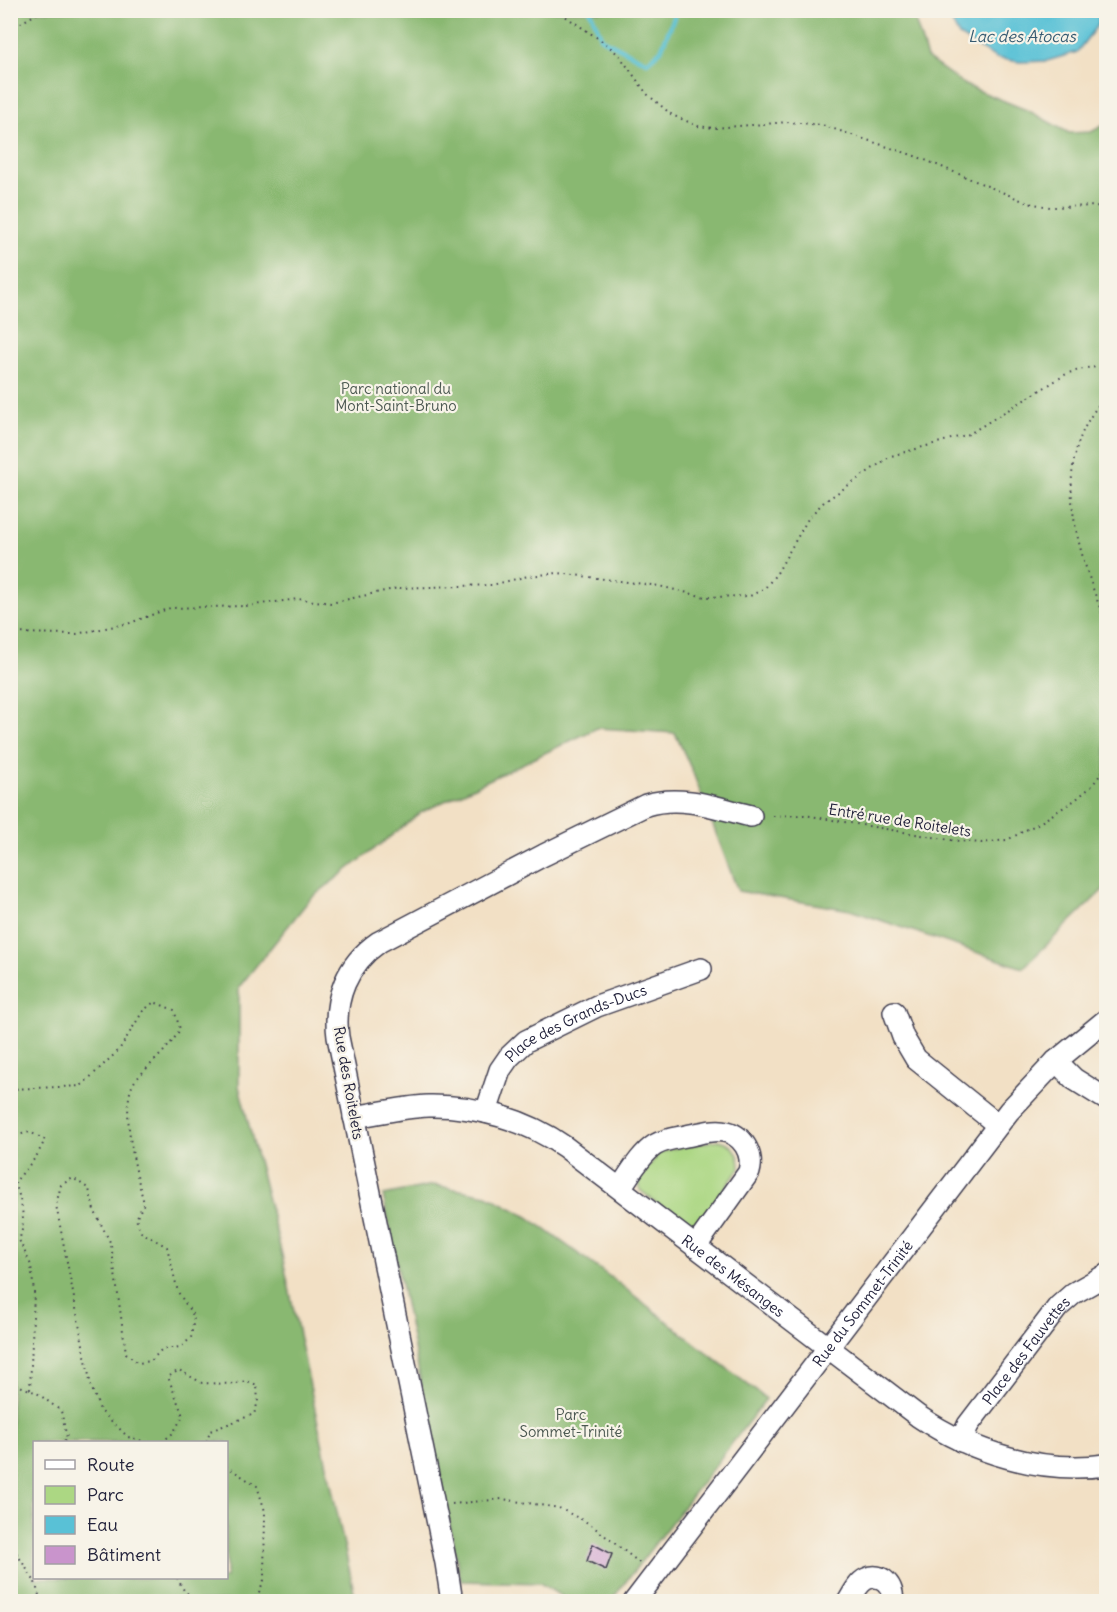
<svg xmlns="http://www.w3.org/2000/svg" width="1117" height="1612" font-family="Delius,sans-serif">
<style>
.green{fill:#acd783;stroke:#677c5f;stroke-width:1.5}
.forest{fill:#89b871;stroke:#566d56;stroke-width:1.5;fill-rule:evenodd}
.water{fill:#59c1d6;stroke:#3e7288;stroke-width:1.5}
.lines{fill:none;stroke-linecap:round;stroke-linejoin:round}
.stream{stroke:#59c1d6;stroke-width:4.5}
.building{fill:#c994cc}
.minor-casing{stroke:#413e50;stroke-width:24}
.path{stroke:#413e50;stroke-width:2;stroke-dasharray:1.5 4.5;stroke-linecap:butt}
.minor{stroke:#fff;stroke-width:21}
.labels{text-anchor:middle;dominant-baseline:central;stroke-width:4.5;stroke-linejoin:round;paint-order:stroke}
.park-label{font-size:15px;fill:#4b5851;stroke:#f7f3e8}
.street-label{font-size:15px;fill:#22223b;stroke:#f7f3e8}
.water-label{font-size:16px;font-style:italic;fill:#355a71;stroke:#f7f3e8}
</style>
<rect width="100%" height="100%" fill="#f7f3e8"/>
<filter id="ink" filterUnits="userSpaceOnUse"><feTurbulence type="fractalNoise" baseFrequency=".0167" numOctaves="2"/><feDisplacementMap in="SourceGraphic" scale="12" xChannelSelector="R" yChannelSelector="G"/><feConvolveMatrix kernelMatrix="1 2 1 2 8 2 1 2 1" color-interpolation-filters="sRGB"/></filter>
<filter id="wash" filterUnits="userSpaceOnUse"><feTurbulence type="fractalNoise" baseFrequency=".008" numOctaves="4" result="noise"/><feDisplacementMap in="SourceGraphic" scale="24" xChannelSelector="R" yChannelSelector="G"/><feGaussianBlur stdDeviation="1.35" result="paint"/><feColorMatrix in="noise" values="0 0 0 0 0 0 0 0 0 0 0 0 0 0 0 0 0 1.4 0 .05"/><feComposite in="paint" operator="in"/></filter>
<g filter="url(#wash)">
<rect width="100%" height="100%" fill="#f2e0c5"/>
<path class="green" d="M718 1140C733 1143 740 1153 740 1168L696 1227 686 1226 640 1190 639 1180 658 1154 667 1150Z"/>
<g class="forest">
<path d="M11 11H912L927 58 965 85 1029 111 1069 133 1091 132 1106 124V887L1023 968 850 910 738 891 693 773 675 733 597 728 422 812 310 899 239 987V1086L282 1255 356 1601 11 1602ZM34 1442H226V1578H34Z"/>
<polygon points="433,1185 487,1195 528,1217 617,1282 766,1399 611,1601 569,1601 540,1583 461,1581 383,1195"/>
</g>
<polygon class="water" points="946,11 1098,11 1099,23 1077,52 1047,61 1020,62 996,58 959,36"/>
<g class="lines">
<polyline class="stream" points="590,10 602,39 647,62 661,50 677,10"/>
</g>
<g id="blocks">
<polygon class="building" points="593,1544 612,1554 606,1570 587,1561"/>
</g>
</g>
<g filter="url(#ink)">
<use href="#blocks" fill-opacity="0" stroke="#413e50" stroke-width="1.5"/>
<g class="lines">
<g class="minor-casing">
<g id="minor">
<polyline points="894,1012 903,1037 916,1059 998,1125"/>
<polyline points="1056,1061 1074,1079 1106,1099"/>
<path id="s1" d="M486 1112 500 1070 509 1057 526 1041 597 1006 701 969"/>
<path id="s2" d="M354 1117C379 1113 404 1107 428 1106 476 1105 527 1120 565 1147L918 1416C971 1452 1041 1474 1106 1465"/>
<path d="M620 1188C630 1174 641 1154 655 1145 665 1139 676 1138 686 1136 698 1134 711 1129 723 1131 743 1134 754 1154 749 1172L696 1246"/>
<path id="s3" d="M961 1441 968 1425 1058 1307 1074 1293 1106 1275"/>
<path d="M452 1602 446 1563 338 1037C333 999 347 964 379 942L544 855 646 805C681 794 718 808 751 816"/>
<path id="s4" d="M634 1602 1009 1111 1056 1061 1106 1020"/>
<path d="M848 1602C853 1594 858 1583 866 1579 882 1571 895 1587 892 1602"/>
</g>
</g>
<g class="path">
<polyline points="556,10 605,43 619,55 647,94 672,115 698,126 714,128 789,122 822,125 918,157 1028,203 1050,207 1106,206"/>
<polyline points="10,29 43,10"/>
<path d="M1106 396C1045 464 1078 549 1106 624"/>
<polyline points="10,633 76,634 130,623 170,608 246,606 298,599 331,603 398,588 492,585 528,576 558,573 659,586 705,597 750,596 765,588 777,573 809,517 824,502 891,456 969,434 1068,373 1091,367 1106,369"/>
<polyline points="773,816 804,815 950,840 981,843 1007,840 1041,822 1075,800 1091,787 1106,767"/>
<path d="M10 1089 81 1086 119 1050 143 1011 154 1002 174 1010 180 1029C169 1050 150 1063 135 1081 118 1103 137 1177 144 1203L136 1219 141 1232 167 1247 178 1292 194 1317 191 1338 181 1347 162 1349 151 1361 138 1363 126 1353 111 1244 94 1210 89 1189 73 1178 61 1185 56 1205 91 1386 100 1410 128 1437 146 1442"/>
<path d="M10 1137 30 1132 45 1140 36 1157 15 1182C21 1201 27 1220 19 1240L31 1265 34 1293 30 1390"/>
<polyline points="10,1382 37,1393 61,1411 67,1438 64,1442"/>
<polyline points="162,1442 173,1433 183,1416 168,1377 179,1370 202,1383 231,1384 247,1381 257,1385 258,1402 254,1414 210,1431 207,1442"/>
<polyline points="226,1466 257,1486 265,1511 264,1580 255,1602"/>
<polyline points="452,1504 502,1499 559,1508 590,1524 641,1564"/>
<polyline points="10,1543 35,1582"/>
<polyline points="39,1578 35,1582 41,1602"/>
<polyline points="177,1578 185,1592 202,1602"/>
</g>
<use href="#minor" class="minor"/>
</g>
</g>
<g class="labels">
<g class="park-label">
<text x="396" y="388">Parc national du<tspan x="396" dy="17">Mont-Saint-Bruno</tspan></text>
<text x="571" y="1414">Parc<tspan x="571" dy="17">Sommet-Trinité</tspan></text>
</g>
<g class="street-label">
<text transform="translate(900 820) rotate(9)">Entré rue de Roitelets</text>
<text stroke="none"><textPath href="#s1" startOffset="136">Place des Grands-Ducs</textPath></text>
<text transform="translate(349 1083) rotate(80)">Rue des Roitelets</text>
<text stroke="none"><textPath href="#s2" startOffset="432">Rue des Mésanges</textPath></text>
<text stroke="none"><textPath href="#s4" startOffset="376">Rue du Sommet-Trinité</textPath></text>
<text stroke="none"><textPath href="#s3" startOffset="112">Place des Fauvettes</textPath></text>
</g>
<g class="water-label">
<text x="1022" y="36">Lac des Atocas</text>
</g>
</g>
<rect width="1117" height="1612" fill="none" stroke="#f7f3e8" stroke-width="36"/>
<rect x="33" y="1441" width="195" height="138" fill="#f7f3e8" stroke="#a29fa3" stroke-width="1.5"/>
<rect x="45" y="1460" width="30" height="9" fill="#ffffff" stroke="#a29fa3" stroke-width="1.5"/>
<text x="87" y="1471" font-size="18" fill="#22223b">Route</text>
<rect x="45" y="1486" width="30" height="18" fill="#acd783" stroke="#a29fa3" stroke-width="1.5"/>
<text x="87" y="1501" font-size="18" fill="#22223b">Parc</text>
<rect x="45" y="1516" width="30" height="18" fill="#59c1d6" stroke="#a29fa3" stroke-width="1.5"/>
<text x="87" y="1531" font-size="18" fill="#22223b">Eau</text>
<rect x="45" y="1546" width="30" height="18" fill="#c994cc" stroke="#a29fa3" stroke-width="1.5"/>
<text x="87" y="1561" font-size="18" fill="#22223b">Bâtiment</text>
</svg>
